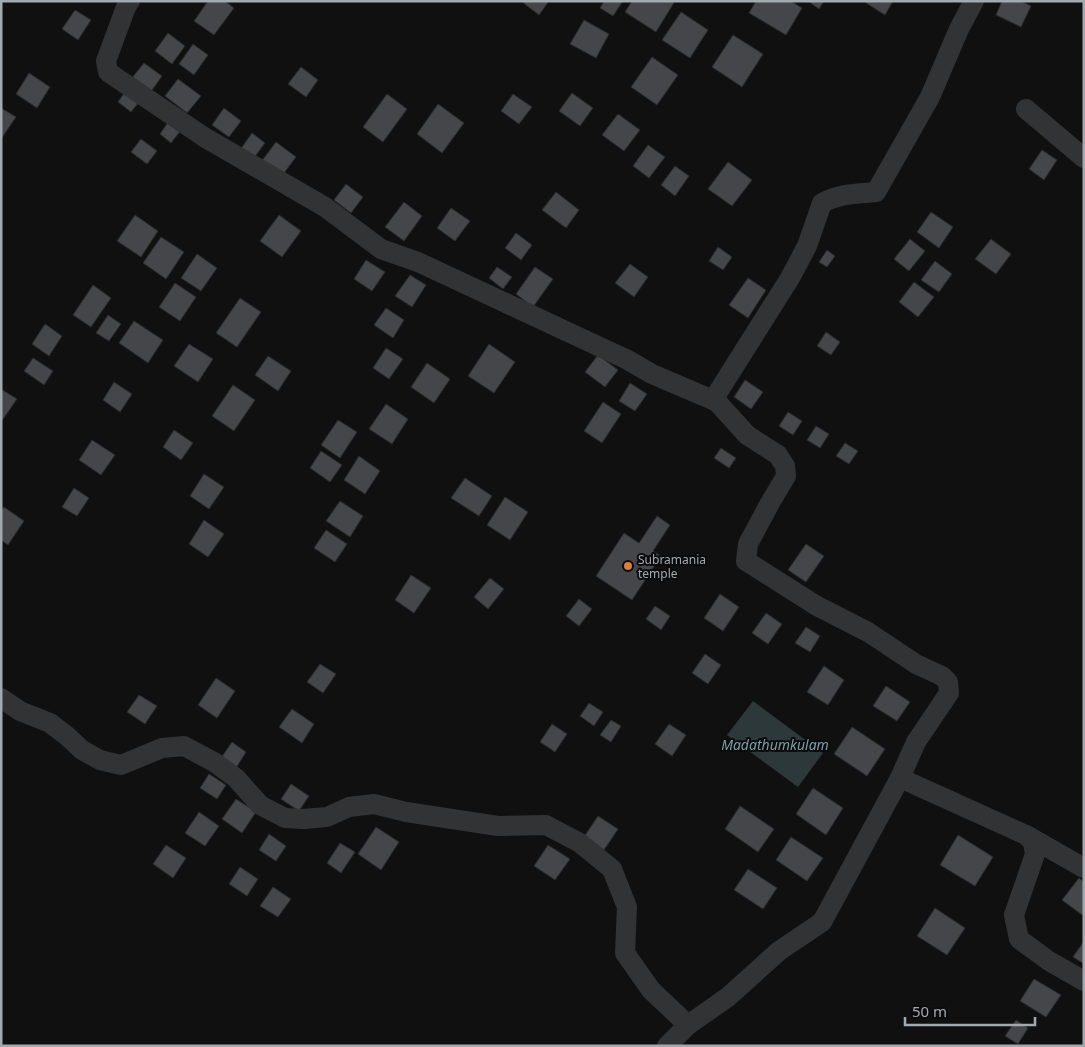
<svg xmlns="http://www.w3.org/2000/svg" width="1085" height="1047" font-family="'Noto Sans',sans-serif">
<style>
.water{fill:#2d383a}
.building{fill:#444649;stroke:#2a2b2d}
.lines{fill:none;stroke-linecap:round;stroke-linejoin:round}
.minor{stroke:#313335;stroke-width:20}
.poi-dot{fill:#dc7d3d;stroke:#0b0b0c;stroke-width:2}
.labels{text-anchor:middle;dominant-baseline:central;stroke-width:4;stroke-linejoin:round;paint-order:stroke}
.poi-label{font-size:12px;fill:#a2aab0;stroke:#0b0b0c;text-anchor:start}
.water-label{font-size:14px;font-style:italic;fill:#7c9fa8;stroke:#0b0b0c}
</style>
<rect width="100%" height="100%" fill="#101011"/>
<polygon class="water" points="753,701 823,753 798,787 727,735"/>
<g class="building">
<polygon points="208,1 225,1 234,8 214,35 194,21"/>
<polygon points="521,1 549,1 539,15"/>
<polygon points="604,1 623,1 613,16 600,8"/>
<polygon points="632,1 675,1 656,32 625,12"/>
<polygon points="756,1 791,1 802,8 786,35 749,13"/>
<polygon points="808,1 824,1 819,9"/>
<polygon points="863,1 893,1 885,15"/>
<polygon points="1002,1 1021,1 1031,6 1021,27 996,15"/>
<polygon points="75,10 91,20 78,40 62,29"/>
<polygon points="681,12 708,30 690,58 662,40"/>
<polygon points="584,20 609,34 596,58 570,44"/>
<polygon points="168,33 185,46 172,64 155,51"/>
<polygon points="733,35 763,54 742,87 712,67"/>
<polygon points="193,44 208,55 194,75 179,64"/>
<polygon points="652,57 678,75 657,105 631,87"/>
<polygon points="144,63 162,76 150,93 131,79"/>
<polygon points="301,67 318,80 306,97 288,84"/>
<polygon points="29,73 50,87 37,108 16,94"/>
<polygon points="178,79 201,96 187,113 165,96"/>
<polygon points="125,92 139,102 131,112 118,102"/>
<polygon points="572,93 593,108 580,126 559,111"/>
<polygon points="387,94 407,109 383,142 363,127"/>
<polygon points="513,94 532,107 519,124 501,111"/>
<polygon points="438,104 464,123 442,153 417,134"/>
<polygon points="1,108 16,117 1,139"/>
<polygon points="224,108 241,121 229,137 212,125"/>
<polygon points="618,114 640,130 624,151 602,135"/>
<polygon points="169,121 181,130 171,143 160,134"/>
<polygon points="252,133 265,143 253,159 240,150"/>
<polygon points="141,139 157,151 147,164 131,152"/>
<polygon points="276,142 296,157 281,177 261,162"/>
<polygon points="648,145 665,157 649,178 633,166"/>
<polygon points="1042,150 1057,160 1044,180 1029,169"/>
<polygon points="728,162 752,180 732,206 708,189"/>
<polygon points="675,166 689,176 675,196 661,185"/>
<polygon points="346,184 363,197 351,213 334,200"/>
<polygon points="556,192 579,210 566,228 542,210"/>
<polygon points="404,202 422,216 404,241 385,227"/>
<polygon points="451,208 470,221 455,241 437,228"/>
<polygon points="931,212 953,227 939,248 917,232"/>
<polygon points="135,215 158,231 141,257 117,241"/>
<polygon points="279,215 301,231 282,257 260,241"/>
<polygon points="516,233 532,245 521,260 505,248"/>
<polygon points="161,237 184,252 166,279 143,263"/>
<polygon points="910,239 925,251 909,271 894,259"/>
<polygon points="991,239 1011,254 996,274 975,259"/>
<polygon points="718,247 732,257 723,270 709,261"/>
<polygon points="827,250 835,256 827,267 819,262"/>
<polygon points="197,254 217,268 201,291 181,278"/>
<polygon points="366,260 385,272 372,291 354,279"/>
<polygon points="935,261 952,274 939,292 921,280"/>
<polygon points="630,264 648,277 634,297 615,283"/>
<polygon points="497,267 512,277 503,289 489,278"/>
<polygon points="535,267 553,279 533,307 516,294"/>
<polygon points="410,275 426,285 412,307 395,296"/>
<polygon points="748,278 766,290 748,318 729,305"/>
<polygon points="914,282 934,297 918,317 899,302"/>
<polygon points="175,283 196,297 180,321 159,307"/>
<polygon points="93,285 111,298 91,327 73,315"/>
<polygon points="240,298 261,312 237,347 216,333"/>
<polygon points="386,308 404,320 393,338 374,325"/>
<polygon points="108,315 121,324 109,341 96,333"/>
<polygon points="134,321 163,340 148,363 119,343"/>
<polygon points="45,324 62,336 49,356 32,344"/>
<polygon points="826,332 840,342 831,355 817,346"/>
<polygon points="189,344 213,359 198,382 174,366"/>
<polygon points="489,344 515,362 494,393 468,376"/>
<polygon points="386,348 403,359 389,379 373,368"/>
<polygon points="598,355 618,370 605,387 585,372"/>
<polygon points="268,356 291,371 278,391 255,375"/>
<polygon points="33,358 53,371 44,385 24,371"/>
<polygon points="427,363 450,379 434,403 411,387"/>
<polygon points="745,380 763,392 751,409 734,397"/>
<polygon points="114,382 132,394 120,412 103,400"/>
<polygon points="630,383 647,394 635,411 619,401"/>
<polygon points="233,385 255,400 234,431 212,416"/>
<polygon points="1,389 17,399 1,422"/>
<polygon points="603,402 621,414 602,443 584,431"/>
<polygon points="386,404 408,419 392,444 369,429"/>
<polygon points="788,412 802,421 793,435 779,426"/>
<polygon points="338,420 357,432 340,458 321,445"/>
<polygon points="816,426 829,434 820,448 807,440"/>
<polygon points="174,430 193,443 181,460 163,447"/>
<polygon points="92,440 115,455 101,475 79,460"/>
<polygon points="845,443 858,451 849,464 836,456"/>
<polygon points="721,448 736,458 729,468 714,458"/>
<polygon points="321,451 342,465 330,482 310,468"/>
<polygon points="359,456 380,471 365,494 344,480"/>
<polygon points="204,474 224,487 209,509 190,496"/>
<polygon points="465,478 492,496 479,516 451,498"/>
<polygon points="74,488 89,498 77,516 62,507"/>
<polygon points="505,497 528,512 510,540 487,525"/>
<polygon points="340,501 363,516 350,537 326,521"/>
<polygon points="4,507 24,521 8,545 1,540 1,511"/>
<polygon points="657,516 670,525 653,551 661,556 632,600 596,576 624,533 639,543"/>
<polygon points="204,520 224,534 208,557 189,544"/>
<polygon points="326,530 347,544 335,562 314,548"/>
<polygon points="806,544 824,556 806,582 788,570"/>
<polygon points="411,575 431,588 414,613 395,600"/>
<polygon points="490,578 504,589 488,609 474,597"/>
<polygon points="720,594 739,607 723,631 704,618"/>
<polygon points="579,599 592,609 579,626 566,616"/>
<polygon points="655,606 670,616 661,630 646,619"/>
<polygon points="766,613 782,624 768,644 752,633"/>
<polygon points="806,627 820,636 810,652 795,643"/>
<polygon points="705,654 721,665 708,684 692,673"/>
<polygon points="320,664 336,674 323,693 307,682"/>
<polygon points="824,666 844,680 828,705 807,692"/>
<polygon points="216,678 235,691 217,718 198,705"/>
<polygon points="886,686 910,702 897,721 873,706"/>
<polygon points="139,695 157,706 145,724 127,712"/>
<polygon points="589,703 603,712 594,726 580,716"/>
<polygon points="292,709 314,724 302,743 279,727"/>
<polygon points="611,720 621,726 611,742 600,735"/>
<polygon points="552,724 567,734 555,752 540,742"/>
<polygon points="669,724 686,735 672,756 655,744"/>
<polygon points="852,727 885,749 867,776 834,754"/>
<polygon points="232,742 246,752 236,768 221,758"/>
<polygon points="209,774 226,785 217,799 200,788"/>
<polygon points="291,784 309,796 299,811 281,799"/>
<polygon points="813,788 843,808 826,835 796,814"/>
<polygon points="236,799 256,812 242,833 222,819"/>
<polygon points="740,806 774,829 758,852 725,829"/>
<polygon points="199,812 219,826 205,846 185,833"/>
<polygon points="598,816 618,829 604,850 584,837"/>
<polygon points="376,827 399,842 381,870 358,854"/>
<polygon points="269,834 286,846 276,861 259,850"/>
<polygon points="958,835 993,857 975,886 940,865"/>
<polygon points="791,837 823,858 807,881 776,860"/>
<polygon points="340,843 355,852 341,873 327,863"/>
<polygon points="166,845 186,858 173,878 153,864"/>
<polygon points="548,845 570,859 555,880 534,866"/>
<polygon points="240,867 258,879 247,896 229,884"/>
<polygon points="748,869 777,888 763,909 734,890"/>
<polygon points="1079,878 1084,882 1084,913 1082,915 1062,900"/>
<polygon points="273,887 291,899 278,917 260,906"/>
<polygon points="935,908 965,928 947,955 917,936"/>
<polygon points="1084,941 1084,964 1073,957"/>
<polygon points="1034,979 1061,995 1046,1017 1020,1001"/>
<polygon points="1016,1020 1028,1028 1018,1044 1005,1036"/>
</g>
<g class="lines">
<g class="minor">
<polyline points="130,1 126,7 106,61 108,72 204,137 325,207 381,249 418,262 600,347 626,359 652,374 713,400 718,403 747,435 778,455 785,466 786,476 770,503 748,544 746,561 817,606 868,632 916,664 942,676 948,682 949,693 916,742 900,778 822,922 779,951 728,997 688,1025 667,1046"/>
<polyline points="1026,109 1084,158"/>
<path d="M713 400 790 278 807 246 822 203C841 193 855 194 876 192L930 97 959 29 974 1"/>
<polyline points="1,698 20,711 50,723 67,736 82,750 100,760 121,765 162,748 184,746 214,762 236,778 260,805 285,818 303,819 327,817 349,807 374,804 406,812 498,826 546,825 580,843 612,869 627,907 625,953 651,990 688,1025"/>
<polyline points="900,778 1026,835 1033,842 1035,854 1014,915 1019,939 1049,961 1084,981"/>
<polyline points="1026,835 1084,868"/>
</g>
</g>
<circle class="poi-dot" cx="628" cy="566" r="5"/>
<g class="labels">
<g class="poi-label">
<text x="638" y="559">Subramania<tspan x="638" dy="14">temple</tspan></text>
</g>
<g class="water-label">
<text x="775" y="744">Madathumkulam</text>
</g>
</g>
<rect width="1085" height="1047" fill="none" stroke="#a2aab0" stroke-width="5"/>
<path d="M905 1017v8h130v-8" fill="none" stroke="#a2aab0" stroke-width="2.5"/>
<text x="912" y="1017" font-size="15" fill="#a2aab0" stroke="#0b0b0c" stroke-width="4" paint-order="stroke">50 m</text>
</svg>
